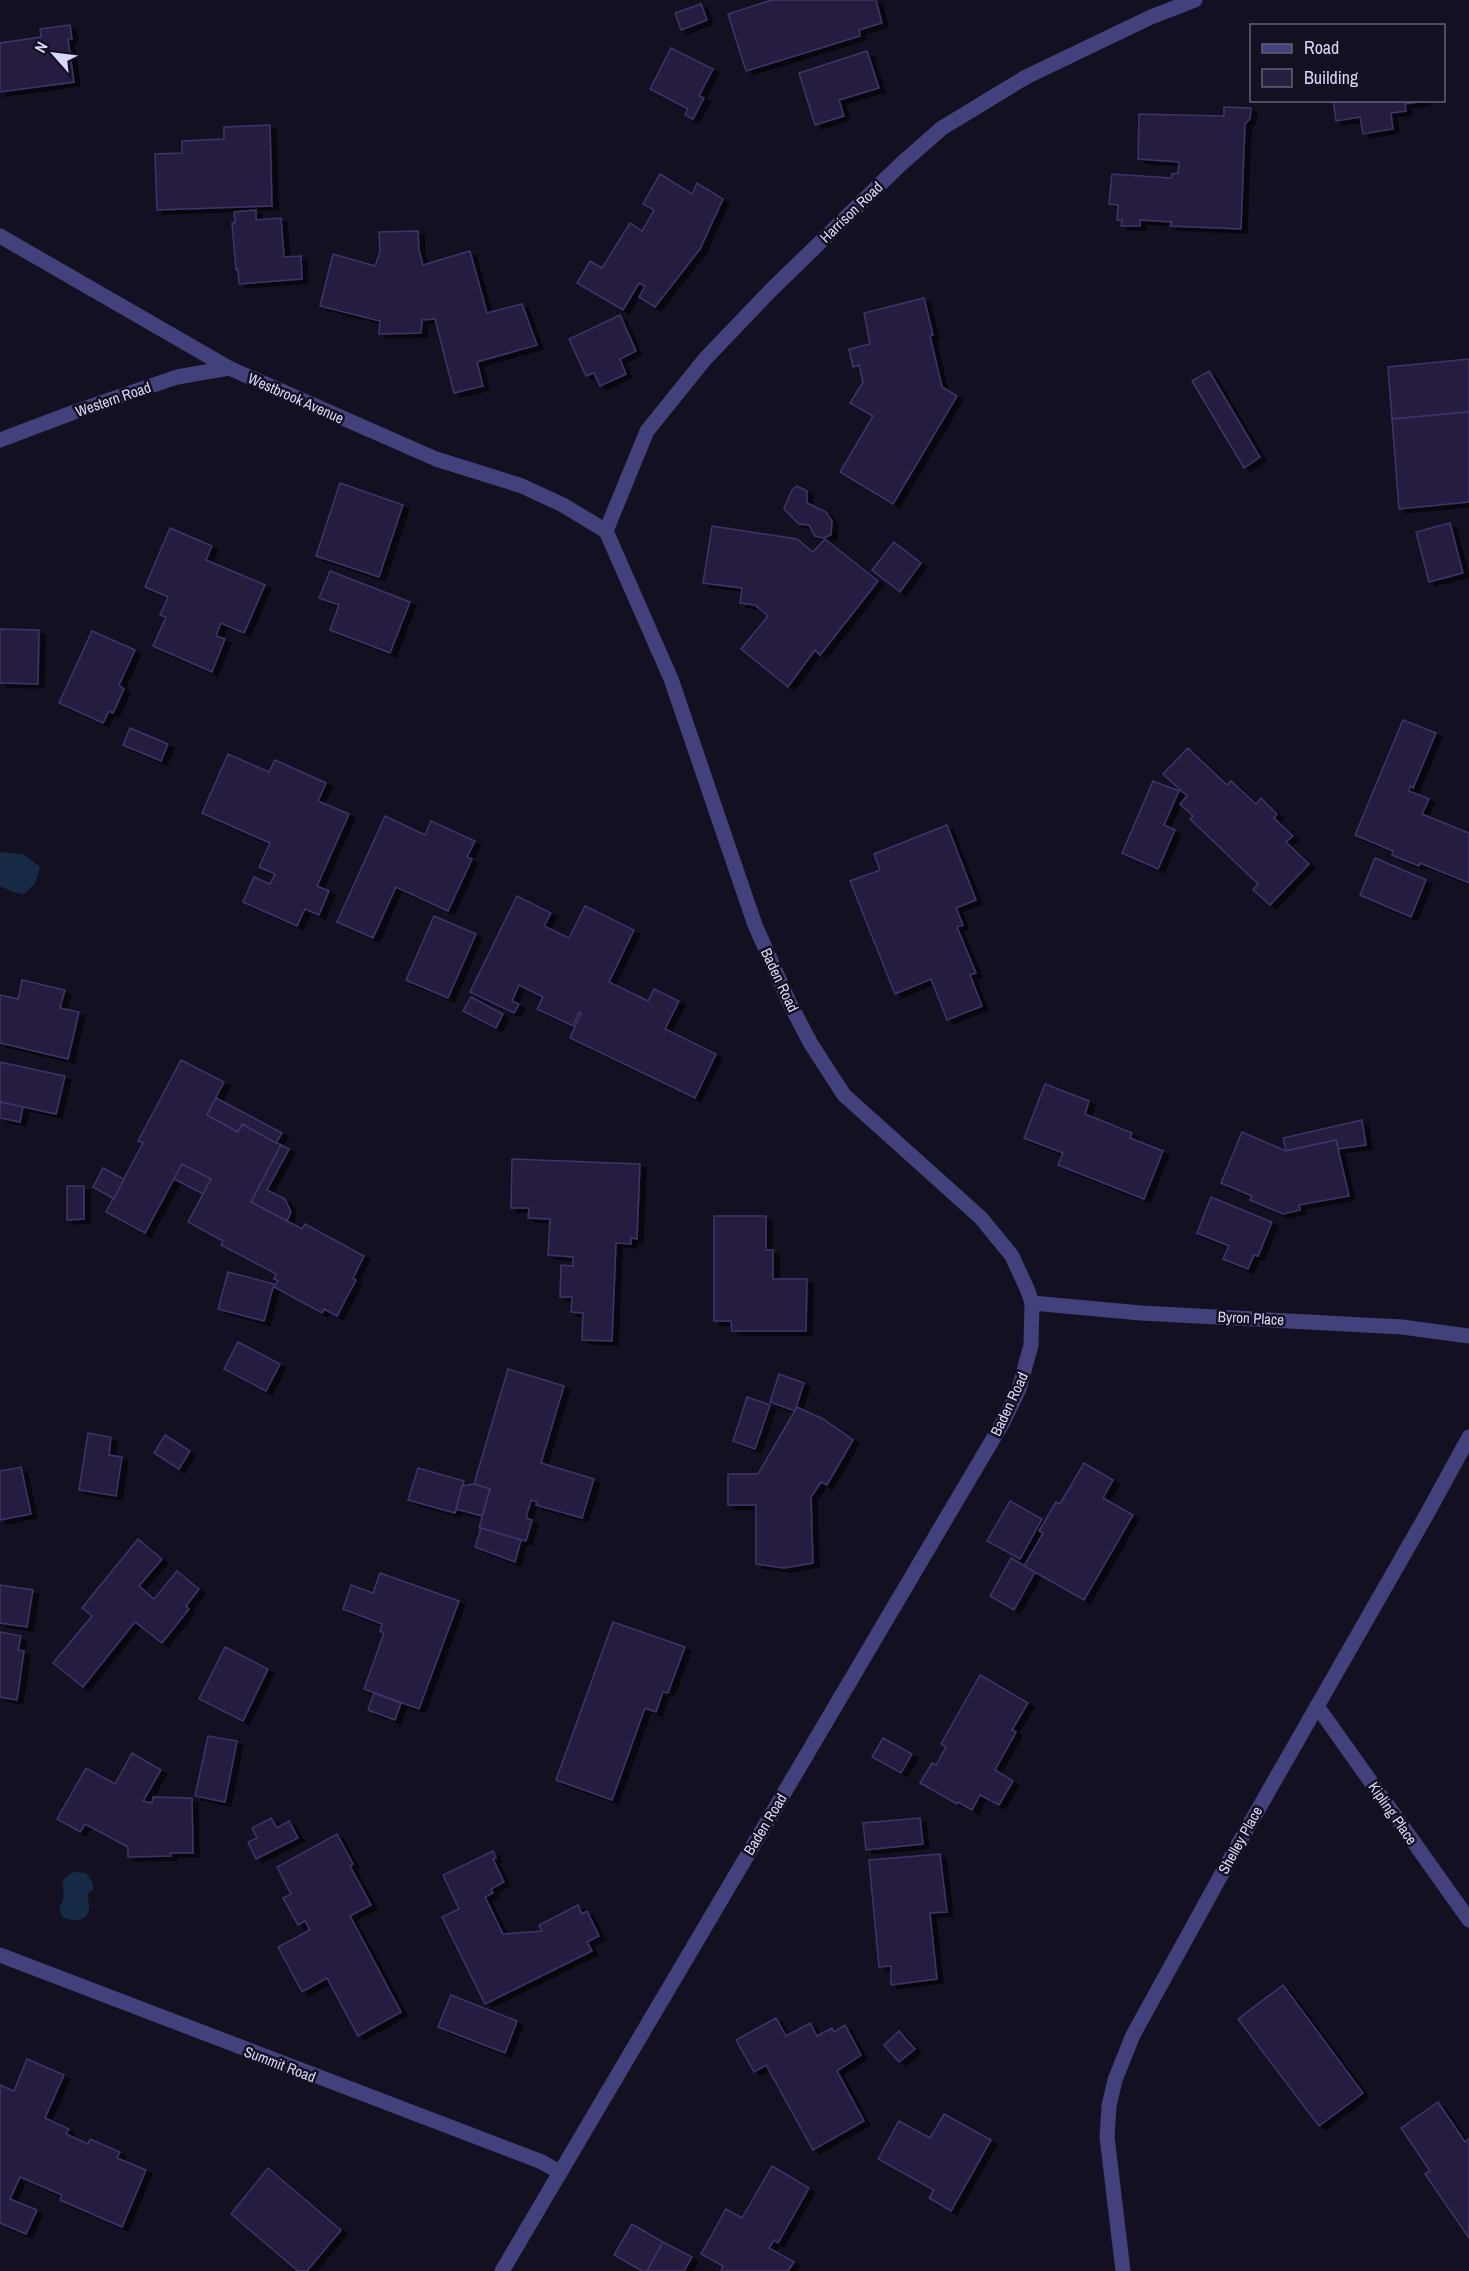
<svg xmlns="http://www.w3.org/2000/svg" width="1469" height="2271" font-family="'Archivo Narrow',sans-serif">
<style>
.water{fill:#162a46}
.building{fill:#251f40;stroke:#3d3469;stroke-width:1.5;filter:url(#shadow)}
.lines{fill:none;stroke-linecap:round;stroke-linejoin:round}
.minor{stroke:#42417b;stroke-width:15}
.labels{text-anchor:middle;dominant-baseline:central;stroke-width:5;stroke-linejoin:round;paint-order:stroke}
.street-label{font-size:15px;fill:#d9d6fa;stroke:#131121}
</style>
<defs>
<filter id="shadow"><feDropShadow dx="6" dy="4" stdDeviation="0" flood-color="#0009"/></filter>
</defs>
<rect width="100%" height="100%" fill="#131121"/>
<g class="water">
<polygon points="0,852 23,854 40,867 35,884 24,894 13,892 0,886"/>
<path d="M73 1872 86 1873 93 1883V1890L87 1894C88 1899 90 1906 89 1910 86 1923 71 1921 62 1917L59 1906C72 1895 52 1882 73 1872Z"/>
</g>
<g class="building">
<polygon points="772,0 876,0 882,23 859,30 860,36 746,71 728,14"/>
<polygon points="701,4 707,20 681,30 675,13"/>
<polygon points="70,25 72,39 68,39 74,82 0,92 0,43 41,37 40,29"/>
<polygon points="671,48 713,69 699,96 704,98 693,119 685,115 688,109 650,89"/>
<polygon points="867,51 879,88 839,100 844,116 815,125 799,73"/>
<polygon points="1333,100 1424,100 1424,101 1405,104 1406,111 1391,113 1393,129 1363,134 1360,117 1336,121"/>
<polygon points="1224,107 1251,108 1250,119 1245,124 1241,229 1170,226 1172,222 1140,220 1140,226 1121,226 1122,220 1117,220 1118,205 1109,204 1112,174 1171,178 1172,174 1178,173 1179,162 1138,159 1139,114 1224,116"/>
<polygon points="270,125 272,206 157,210 155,154 182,153 182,141 224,139 224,127"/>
<polygon points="660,174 692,194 697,183 723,199 700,249 655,307 639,297 645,286 639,283 623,310 577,283 590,261 602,268 630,223 642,231 654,210 643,204"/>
<polygon points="256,210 256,220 281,218 284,257 301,256 302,279 239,284 238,269 236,270 232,223 235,223 234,212"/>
<polygon points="418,231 419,250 423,265 470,251 487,313 522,304 537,345 477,362 483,386 454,393 435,319 422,320 421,333 379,334 380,321 320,306 333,254 375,266 380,252 379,232"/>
<polygon points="924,298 933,335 930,336 942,387 957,396 893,504 840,472 873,416 850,403 863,382 859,365 853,367 849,349 870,344 864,313"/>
<polygon points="620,315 636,351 620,359 626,374 600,386 594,373 586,376 569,339"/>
<polygon points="1469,359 1469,412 1392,419 1388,367"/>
<polygon points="1209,371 1260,457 1244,468 1192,381"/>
<polygon points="1469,412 1469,502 1399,509 1392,419"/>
<polygon points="340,483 403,505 379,577 316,556"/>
<polygon points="797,486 807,491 807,503 826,512 832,521 831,535 823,538 815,536 809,525 799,524 785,510 784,508 792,490"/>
<polygon points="1450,523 1463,573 1429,582 1416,532"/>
<polygon points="712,526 797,539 813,552 825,539 878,581 820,655 815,650 788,687 741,649 768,616 755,605 740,603 742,588 703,583"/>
<polygon points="170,528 212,546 206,560 265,585 244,633 221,623 216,636 225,639 212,672 153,646 166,617 160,615 168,597 145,587"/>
<polygon points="894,542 921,563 900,592 872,570"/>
<polygon points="330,571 410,602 390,653 330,630 339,605 319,598"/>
<polygon points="0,629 39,630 38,684 0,683"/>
<polygon points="92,631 135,650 119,685 124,689 113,713 109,711 103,723 59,703"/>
<polygon points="1403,720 1436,733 1413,788 1410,786 1409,791 1429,799 1422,814 1469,833 1469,883 1420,863 1419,866 1392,855 1393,851 1355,835"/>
<polygon points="130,728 168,744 161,761 123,745"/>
<polygon points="1188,748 1227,785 1231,781 1256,804 1261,798 1277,814 1274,818 1293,836 1286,842 1309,864 1270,905 1253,890 1258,884 1190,819 1193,816 1180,804 1187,796 1163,774"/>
<polygon points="228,754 269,772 275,760 326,783 318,801 349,814 317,886 329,891 319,915 305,909 297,926 243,902 254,877 270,884 275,874 259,867 270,843 202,813"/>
<polygon points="1153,781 1179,791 1164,825 1175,830 1158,869 1122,853"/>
<polygon points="385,816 425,835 431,821 475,841 467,857 472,859 448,911 396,887 373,938 337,922"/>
<polygon points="947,825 976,900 956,908 963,925 957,927 976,973 970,975 982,1006 947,1020 931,979 895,994 850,881 880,870 874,854"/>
<polygon points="1375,858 1426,880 1411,917 1360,895"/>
<polygon points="517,896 551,913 544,926 569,938 585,906 634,930 609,982 648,1001 654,989 679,1001 665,1029 716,1054 695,1098 570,1038 581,1013 579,1012 573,1026 537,1009 543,997 519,985 512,1001 519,1004 514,1013 470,992"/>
<polygon points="434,916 476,934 448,998 406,980"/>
<polygon points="22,980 65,990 60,1008 79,1012 68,1059 0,1043 0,995 18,999"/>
<polygon points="471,997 503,1014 496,1028 463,1011"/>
<polygon points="181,1060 224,1082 207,1115 238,1132 242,1124 281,1145 251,1202 302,1229 305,1224 364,1256 353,1278 356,1280 337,1316 324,1309 322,1313 274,1287 278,1281 274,1279 276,1274 221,1245 223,1241 188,1222 211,1179 182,1164 145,1233 106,1212 143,1143 138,1141"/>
<polygon points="0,1062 65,1076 56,1114 0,1102"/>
<polygon points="1045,1084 1089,1101 1085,1114 1132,1133 1130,1138 1163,1151 1144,1199 1058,1165 1063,1153 1024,1138"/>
<polygon points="216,1098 282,1133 276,1143 242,1124 238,1132 207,1115"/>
<polygon points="0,1102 23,1107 20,1122 0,1118"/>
<polygon points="1362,1120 1366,1145 1338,1149 1336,1140 1286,1151 1283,1138"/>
<polygon points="1242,1132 1286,1151 1336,1140 1349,1196 1299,1205 1300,1210 1283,1214 1250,1200 1252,1196 1221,1183"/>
<polygon points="281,1145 289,1149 267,1190 285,1199 291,1212 287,1221 251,1202"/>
<polygon points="512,1159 640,1164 637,1239 631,1238 631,1244 616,1243 612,1341 582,1340 583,1313 571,1312 572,1297 560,1297 561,1265 573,1266 573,1257 548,1255 550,1219 528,1218 529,1208 511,1208"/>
<polygon points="182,1164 211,1179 203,1194 174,1179"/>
<polygon points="103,1168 124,1179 114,1199 93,1187"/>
<polygon points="67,1186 84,1186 84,1219 67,1220"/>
<polygon points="1211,1197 1272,1222 1258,1256 1254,1255 1248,1269 1223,1259 1229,1246 1197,1233"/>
<polygon points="714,1216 766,1216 766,1250 773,1250 773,1279 807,1279 806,1331 732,1331 731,1321 714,1321"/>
<polygon points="228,1272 274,1284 264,1321 218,1309"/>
<polygon points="238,1342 280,1364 266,1391 224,1369"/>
<polygon points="508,1369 564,1386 541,1463 594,1479 582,1518 536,1505 537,1502 531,1500 526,1518 532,1520 526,1541 479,1528 490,1489 474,1484"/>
<polygon points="779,1374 804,1383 795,1411 770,1402"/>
<polygon points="747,1397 770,1405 755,1449 733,1441"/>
<polygon points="797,1407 823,1419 853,1440 827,1485 821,1482 811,1497 813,1563 784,1568 756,1564 756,1505 728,1505 728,1474 758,1474"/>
<polygon points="88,1433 111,1437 109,1455 122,1457 116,1496 79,1490"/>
<polygon points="165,1435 190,1451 179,1469 154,1453"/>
<polygon points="1084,1463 1113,1480 1103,1498 1133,1515 1084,1600 1024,1566 1043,1533 1039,1531 1056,1502 1060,1504"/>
<polygon points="21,1467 31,1514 0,1520 0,1471"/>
<polygon points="418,1468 464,1481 455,1513 408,1500"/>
<polygon points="474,1484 490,1489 482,1516 456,1509 462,1486"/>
<polygon points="1010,1501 1042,1519 1020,1559 987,1541"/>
<polygon points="481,1528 521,1540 515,1562 475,1547"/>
<polygon points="138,1539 162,1559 139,1586 154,1599 177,1571 199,1589 186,1606 189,1609 162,1643 135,1622 83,1687 53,1663 92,1616 82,1608"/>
<polygon points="1011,1558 1035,1572 1014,1610 990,1596"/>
<polygon points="380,1573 459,1601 419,1709 364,1689 384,1633 380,1631 382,1624 343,1609 351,1585 373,1593"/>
<polygon points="0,1585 33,1590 27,1627 0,1623"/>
<polygon points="613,1622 685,1647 668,1693 663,1692 656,1712 645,1708 612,1800 556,1780"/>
<polygon points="0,1632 21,1636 18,1650 24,1651 17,1700 0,1697"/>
<polygon points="225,1647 268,1669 243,1721 199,1699"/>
<polygon points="980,1675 1028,1703 1012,1730 1016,1732 995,1770 1013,1781 999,1805 980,1795 972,1810 958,1802 957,1804 920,1783 932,1763 936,1765 946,1747 941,1744"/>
<polygon points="374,1693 401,1703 395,1720 368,1710"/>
<polygon points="208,1736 237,1741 225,1802 195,1796"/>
<polygon points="883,1738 912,1754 901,1773 872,1757"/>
<polygon points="132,1753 161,1770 143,1801 152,1803 153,1797 192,1798 193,1853 170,1853 171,1856 128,1857 128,1847 85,1824 80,1832 57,1819 86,1768 115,1784"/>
<polygon points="271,1818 277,1828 289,1821 298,1838 256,1859 248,1842 257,1838 252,1828"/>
<polygon points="920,1818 923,1844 866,1850 863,1823"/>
<polygon points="337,1834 353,1864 350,1866 371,1905 350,1916 401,2012 358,2036 327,1978 302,1992 278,1947 310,1930 305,1921 298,1925 283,1898 291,1894 277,1867"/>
<polygon points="493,1851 496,1858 493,1859 504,1882 491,1889 493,1893 485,1897 503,1934 542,1931 539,1925 578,1905 582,1914 587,1911 599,1936 587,1942 592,1951 485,2004 442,1917 459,1909 443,1875"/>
<polygon points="940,1854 947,1912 930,1913 937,1979 891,1985 891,1966 879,1967 869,1860"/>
<polygon points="1283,1985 1363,2093 1319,2126 1238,2019"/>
<polygon points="451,1995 517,2021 505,2053 438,2027"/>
<polygon points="776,2018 786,2036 810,2023 817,2036 832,2028 834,2032 845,2025 861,2055 837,2071 864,2121 813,2150 766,2065 754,2072 736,2040"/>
<polygon points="899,2031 915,2049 899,2062 884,2045"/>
<polygon points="27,2059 64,2075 45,2118 69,2129 66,2134 88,2144 90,2139 120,2152 117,2158 146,2170 122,2227 60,2200 62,2195 20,2177 10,2199 37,2210 26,2234 0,2223 0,2085 14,2091"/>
<polygon points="1438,2102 1465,2142 1468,2139 1469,2141 1469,2238 1425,2174 1430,2171 1401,2128"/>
<polygon points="944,2114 991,2140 951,2211 929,2198 934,2190 878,2159 899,2121 930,2138"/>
<polygon points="772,2166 809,2188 778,2243 774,2240 769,2248 794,2262 788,2271 721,2271 723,2266 701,2254 726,2209 742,2218"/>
<polygon points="268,2168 341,2230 307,2271 298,2271 231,2214"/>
<polygon points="632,2224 663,2242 647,2271 642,2271 614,2255"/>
<polygon points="663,2242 692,2257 684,2271 647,2271"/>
</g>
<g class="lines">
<g class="minor">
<polyline points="0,236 229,368 436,459 522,486 563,505 606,531"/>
<polyline points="0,440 77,411 177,377 229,368"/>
<polyline points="606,531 647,431 705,359 771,290 901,164 942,128 1026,77 1151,17 1195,0"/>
<polyline points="1032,1303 1141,1313 1402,1327 1469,1336"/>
<polyline points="1317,1706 1469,1920"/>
<polyline points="0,1955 542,2162 559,2172"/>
<polyline points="502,2271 1003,1422 1019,1389 1031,1345 1032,1303 1028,1291 1012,1256 981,1218 844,1095 811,1044 790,1004 755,925 671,679 606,531"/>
<polyline points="1123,2271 1107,2137 1109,2106 1115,2080 1133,2035 1236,1848 1427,1514 1469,1437"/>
</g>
</g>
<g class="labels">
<g class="street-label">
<text transform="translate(851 212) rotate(-44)">Harrison Road</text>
<text transform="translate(296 398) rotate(24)">Westbrook Avenue</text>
<text transform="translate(113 399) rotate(-19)">Western Road</text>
<text transform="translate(780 980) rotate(65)">Baden Road</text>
<text transform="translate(1251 1318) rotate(3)">Byron Place</text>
<text transform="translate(1009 1404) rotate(-65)">Baden Road</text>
<text transform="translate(1393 1813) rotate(55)">Kipling Place</text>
<text transform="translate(765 1824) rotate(-59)">Baden Road</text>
<text transform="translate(1240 1840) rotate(-61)">Shelley Place</text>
<text transform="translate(280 2064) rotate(21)">Summit Road</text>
</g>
</g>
<rect x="1250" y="24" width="195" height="78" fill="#131121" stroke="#626078" stroke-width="1.5"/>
<rect x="1262" y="44" width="30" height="9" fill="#42417b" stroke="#626078" stroke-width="1.5"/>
<text x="1304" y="54" font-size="18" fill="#d9d6fa">Road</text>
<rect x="1262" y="69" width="30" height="18" fill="#251f40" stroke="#626078" stroke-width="1.5"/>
<text x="1304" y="84" font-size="18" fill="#d9d6fa">Building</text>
<g transform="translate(54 54) rotate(298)" stroke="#131121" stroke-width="4.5" paint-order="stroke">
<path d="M0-4.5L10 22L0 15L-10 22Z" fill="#d9d6fa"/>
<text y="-9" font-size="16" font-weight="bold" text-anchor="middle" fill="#d9d6fa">N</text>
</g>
</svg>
